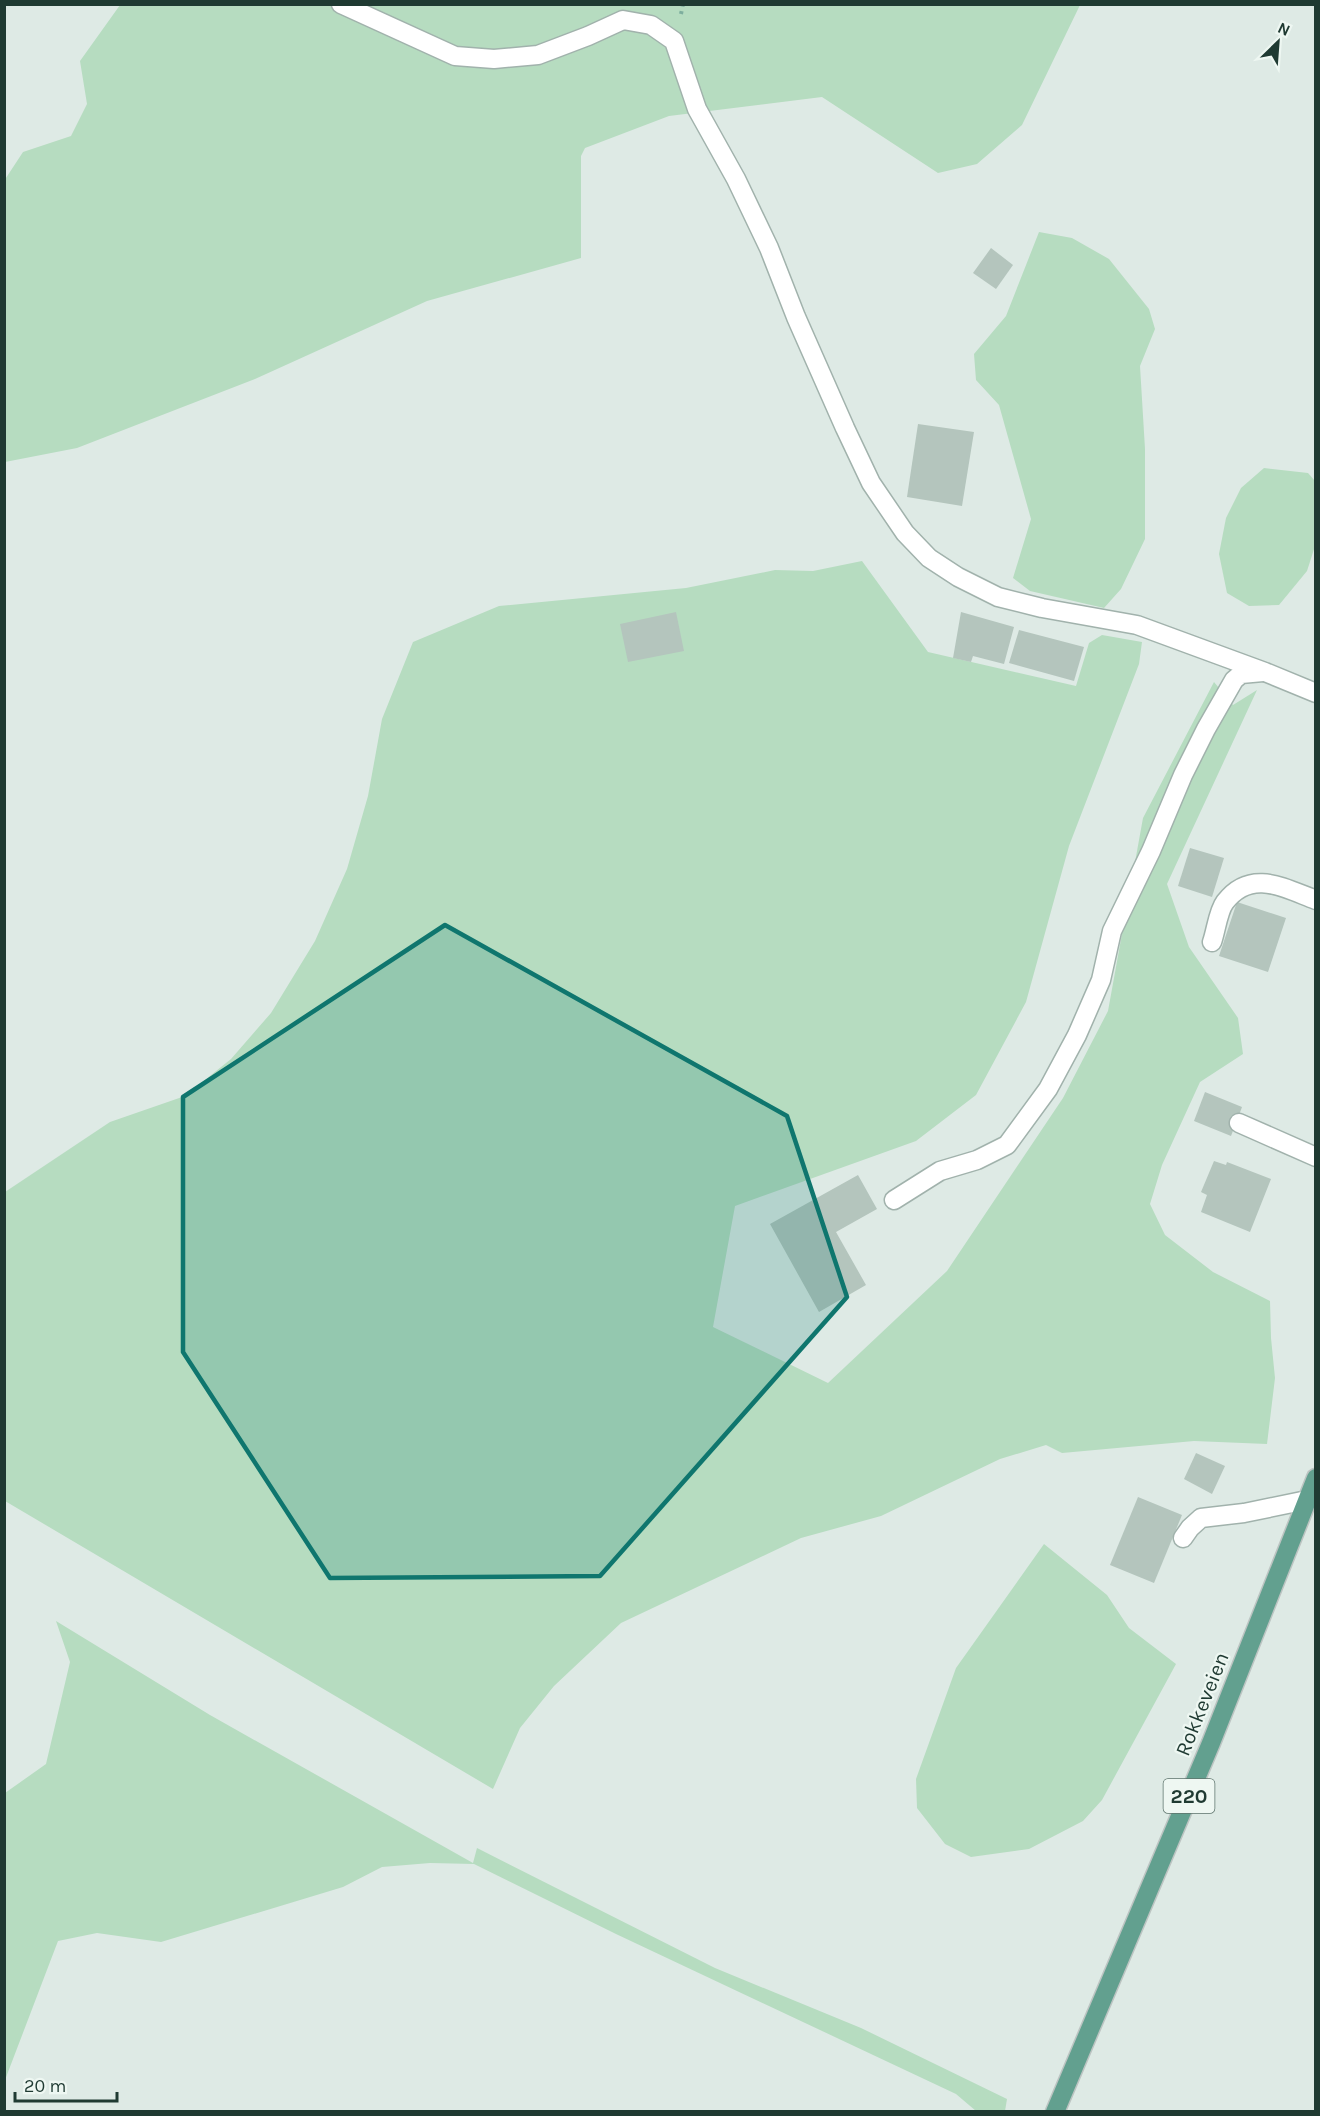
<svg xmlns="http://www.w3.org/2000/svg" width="1320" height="2116" font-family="Karla,sans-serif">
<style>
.green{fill:#b6dcc0}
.building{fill:#b4c5bd}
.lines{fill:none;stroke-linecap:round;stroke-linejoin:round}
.lane-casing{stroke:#a1b2ac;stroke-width:21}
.primary-casing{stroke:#bcc4c2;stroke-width:21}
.path{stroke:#7eae9e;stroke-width:4;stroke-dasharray:3 4.5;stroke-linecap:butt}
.lane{stroke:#fff;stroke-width:18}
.primary{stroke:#62a08f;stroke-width:18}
.marked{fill:#0f766e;fill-opacity:0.2;stroke:#0f766e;stroke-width:4.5;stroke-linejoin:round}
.labels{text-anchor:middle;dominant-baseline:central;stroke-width:4.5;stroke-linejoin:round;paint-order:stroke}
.shield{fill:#eef7f2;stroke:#5d736c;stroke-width:1.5}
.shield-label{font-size:20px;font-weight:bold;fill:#1f3a32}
.street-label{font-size:21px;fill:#1f3a32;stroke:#eef7f2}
</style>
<rect width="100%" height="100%" fill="#deeae5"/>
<g class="green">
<polygon points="120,5 1080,5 1022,125 977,164 938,173 822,97 669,116 585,148 581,156 581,258 427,301 255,379 77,448 5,462 4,181 23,152 71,136 87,104 80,61"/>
<polygon points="1039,232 1072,238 1109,259 1149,309 1155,329 1140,366 1145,449 1145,539 1121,589 1104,608 1030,591 1013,578 1031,519 999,405 976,380 974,354 1006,316"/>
<polygon points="1264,468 1308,473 1315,481 1315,546 1307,571 1279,605 1249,606 1227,593 1219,554 1226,518 1241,488"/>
<polygon points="862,561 928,652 1076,686 1089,643 1102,635 1142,642 1139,664 1069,846 1026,1002 976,1095 916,1141 735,1206 713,1327 828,1383 947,1271 1063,1098 1108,1011 1143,818 1214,682 1233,705 1257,690 1167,884 1189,947 1238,1018 1243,1054 1200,1082 1162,1165 1150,1204 1165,1235 1213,1272 1270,1301 1271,1338 1275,1378 1267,1444 1194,1441 1062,1453 1046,1445 1000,1459 881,1516 801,1538 621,1623 554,1686 520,1728 493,1789 5,1501 5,1192 110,1122 185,1096 231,1059 271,1013 315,941 347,869 368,796 382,719 413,642 499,606 686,588 775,570 813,571"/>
<polygon points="1044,1544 1107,1595 1129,1628 1176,1664 1102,1800 1083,1821 1029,1849 971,1857 945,1844 917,1808 916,1779 956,1668"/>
<polygon points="56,1621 210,1715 473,1863 477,1848 715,1968 861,2028 1007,2099 1005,2111 976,2111 956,2094 616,1934 474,1864 430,1863 382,1867 343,1887 161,1942 97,1933 58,1941 5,2080 5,1793 46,1764 70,1662"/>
</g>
<g class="building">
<polygon points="991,248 1013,265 996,289 973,273"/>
<polygon points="918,424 974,432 962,506 907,497"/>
<polygon points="676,612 684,651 628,662 620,624"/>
<polygon points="961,612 1014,627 1004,664 973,656 971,662 953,658"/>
<polygon points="1019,630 1084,647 1074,681 1009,663"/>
<polygon points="1190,848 1224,858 1212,897 1178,886"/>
<polygon points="1237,902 1286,918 1268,972 1219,956"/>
<polygon points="1205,1092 1242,1107 1231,1136 1194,1121"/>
<polygon points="1214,1161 1226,1165 1227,1162 1271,1179 1250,1232 1201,1212 1207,1195 1201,1192"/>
<polygon points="858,1175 877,1209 836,1232 866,1285 819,1312 770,1224"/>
<polygon points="1196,1453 1225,1466 1212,1494 1184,1479"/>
<polygon points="1138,1497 1182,1515 1154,1583 1110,1565"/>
</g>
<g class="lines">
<g class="lane-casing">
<g id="lane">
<polyline points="341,4 455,56 494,59 538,55 588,36 623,20 651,25 674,41 697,109 736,179 769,248 796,317 845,428 871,483 905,533 929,558 958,577 998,597 1042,608 1137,625 1265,672 1316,693"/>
<path d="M1212 942C1216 931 1218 911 1225 902 1251 868 1284 888 1316 900"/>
<polyline points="1239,1123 1316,1157"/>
<polyline points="894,1200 940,1171 977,1160 1007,1145 1048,1089 1077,1035 1101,980 1112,931 1151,851 1183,775 1206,729 1234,680 1241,674 1263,672"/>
<polyline points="1183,1538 1190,1528 1201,1518 1244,1513 1307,1500"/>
</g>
</g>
<g class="primary-casing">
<polyline id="primary" points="1055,2112 1211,1743 1316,1478"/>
</g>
<polyline class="path" points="681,14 683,4"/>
<use href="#lane" class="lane"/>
<use href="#primary" class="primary"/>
</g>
<path class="marked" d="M445 925 787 1116 847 1297 600 1576 330 1578 183 1352V1097Z"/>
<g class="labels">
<rect class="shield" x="1163.5" y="1779" width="51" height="34" rx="4.5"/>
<g class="shield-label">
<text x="1189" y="1796">220</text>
</g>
<g class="street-label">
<text transform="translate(1202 1704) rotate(-68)">Rokkeveien</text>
</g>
</g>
<rect width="1320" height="2116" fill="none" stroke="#1f3a32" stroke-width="12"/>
<g transform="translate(1278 42) rotate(25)" stroke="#eef7f2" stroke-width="4.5" paint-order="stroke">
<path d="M0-4.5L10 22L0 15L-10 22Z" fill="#1f3a32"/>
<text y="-9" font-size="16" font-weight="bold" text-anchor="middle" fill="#1f3a32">N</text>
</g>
<path d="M15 2092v9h102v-9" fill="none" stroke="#1f3a32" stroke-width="3"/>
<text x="24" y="2092" font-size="18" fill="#1f3a32" stroke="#eef7f2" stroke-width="4.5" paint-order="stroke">20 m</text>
</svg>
